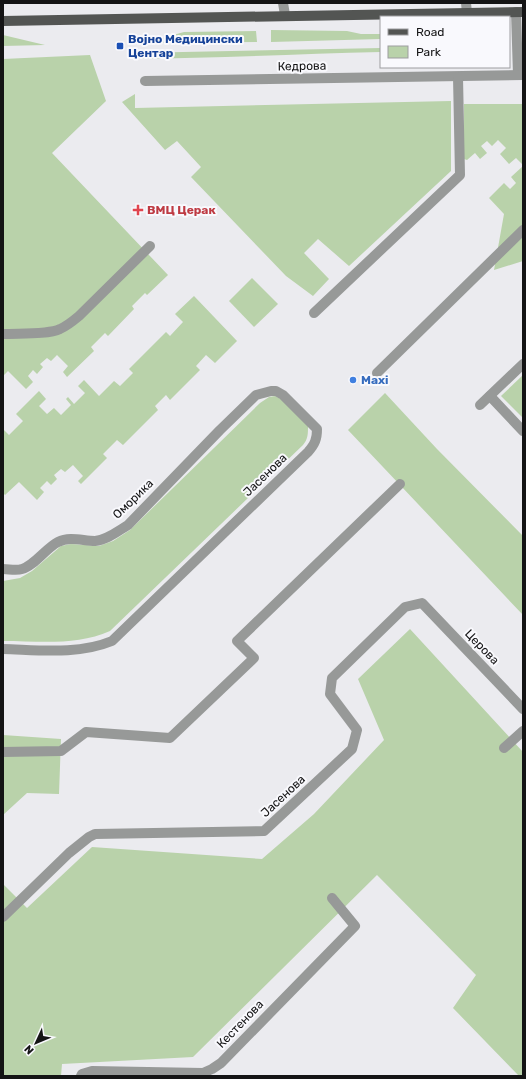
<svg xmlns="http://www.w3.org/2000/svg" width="526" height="1079" font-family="Rubik,sans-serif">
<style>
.green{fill:#b9d2aa}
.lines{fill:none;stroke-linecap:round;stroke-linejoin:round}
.minor{stroke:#979998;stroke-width:10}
.major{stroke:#535553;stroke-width:10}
.transit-dot{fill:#1a4fb4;stroke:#f9f9fd;stroke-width:1.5}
.health-dot{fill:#e0444e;stroke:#f9f9fd;stroke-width:1.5}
.shop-dot{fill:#3f7fe0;stroke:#f9f9fd;stroke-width:1.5}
.labels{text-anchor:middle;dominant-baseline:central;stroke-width:4;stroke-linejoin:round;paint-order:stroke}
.transit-label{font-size:12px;font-weight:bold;fill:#164399;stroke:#f9f9fd;text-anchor:start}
.street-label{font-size:12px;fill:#141415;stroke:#f9f9fd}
.health-label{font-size:12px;font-weight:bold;fill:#be3a42;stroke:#f9f9fd;text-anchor:start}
.shop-label{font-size:12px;font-weight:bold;fill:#366cbe;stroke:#f9f9fd;text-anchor:start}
</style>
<rect width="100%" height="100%" fill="#ebebef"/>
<g class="green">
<polygon points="271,30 347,31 361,34 381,34 381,39 271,42"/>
<polygon points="256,31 257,42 144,43 184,32"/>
<polygon points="3,35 45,45 3,46"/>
<path d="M381 48V52C299 54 216 58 134 59V53Z"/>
<polygon points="90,55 106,101 52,153 168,275 147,295 145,293 132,306 134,309 108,336 105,333 91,347 94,351 67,377 63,372 68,366 57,355 51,361 47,358 40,364 43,367 37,374 33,370 28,376 33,382 26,389 8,371 3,376 3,59"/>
<polygon points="135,94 135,108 451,101 451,171 349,266 318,239 304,253 329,279 313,296 286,276 191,177 201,167 177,141 165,150 122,102"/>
<polygon points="464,104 523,104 523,165 516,158 509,164 500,154 506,148 498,140 492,146 487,141 481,146 487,153 480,159 475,153 467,160 464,159"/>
<polygon points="523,166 523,261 494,270 504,214 489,198 504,183 510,189 516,183 511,177"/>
<polygon points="252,278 278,304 254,327 229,301"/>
<polygon points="194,296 237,341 215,363 206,355 196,366 200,370 170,400 166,395 155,406 158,410 123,445 117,440 103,454 107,458 81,484 78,481 83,476 73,465 65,472 61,469 54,475 57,479 51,485 47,481 40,488 44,492 37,500 19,482 5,495 3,493 3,429 9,435 23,421 16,414 39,391 46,399 39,406 47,414 54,408 61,415 71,405 66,399 68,397 74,404 85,393 78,386 84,380 99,396 114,381 120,386 133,373 129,369 166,332 170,336 183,322 175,314"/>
<polygon points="523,375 523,418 501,396"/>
<polygon points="385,393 437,449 523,536 523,615 348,430"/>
<path d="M275 396 281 399 308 426C308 434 308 439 303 445L110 631C77 646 39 641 3 641V581L20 578 32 571 61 546 71 544 99 546 113 541 130 530 260 403 269 397Z"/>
<polygon points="410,629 523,752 523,1076 519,1076 453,1008 476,975 377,875 193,1057 62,1064 61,1076 3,1076 3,884 27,908 92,847 262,859 314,814 384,740 358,679"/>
<polygon points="3,735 61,739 59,794 27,793 3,815"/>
</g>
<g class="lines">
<g class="minor">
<polyline points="283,3 285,15"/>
<polyline points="466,3 467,13"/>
<polyline points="516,12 518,75"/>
<polyline points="145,81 523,75"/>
<polyline points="314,313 460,175 458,77"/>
<path d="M3 334C18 333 48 335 60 329 67 326 73 321 79 316L150 246"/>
<polyline points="377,373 523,230"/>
<polyline points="490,396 523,431"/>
<polyline points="480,405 523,364"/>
<path d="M3 569C9 569 16 571 22 569 34 566 46 548 58 542 70 536 83 541 95 541 107 540 118 531 128 525L220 430 256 395 271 391H276L283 395 317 429C317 439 315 444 308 452L112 641C78 655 39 650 3 649"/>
<polyline points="504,748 523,731"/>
<polyline points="3,752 61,751 86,732 170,738 254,658 237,641 400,484"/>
<polyline points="3,917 69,853 89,837 95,834 264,831 352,749 357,730 330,694 332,678 405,607 422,603 523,709"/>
<polyline points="81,1076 82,1074 92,1071 203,1073 212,1069 221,1063 355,926 332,898"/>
</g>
<polyline class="major" points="3,21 523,12"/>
</g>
<rect class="transit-dot" x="116" y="42" width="8" height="8" rx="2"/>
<path class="health-dot" d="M136 204h4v4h4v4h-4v4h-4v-4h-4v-4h4z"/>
<circle class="shop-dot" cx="353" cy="380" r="4"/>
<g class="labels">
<g class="transit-label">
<text x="128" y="39">Војно Медицински<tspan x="128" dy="14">Центар</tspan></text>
</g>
<g class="street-label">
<text transform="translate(302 66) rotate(-1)">Кедрова</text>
<text transform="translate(265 475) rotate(-44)">Јасенова</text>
<text transform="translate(133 499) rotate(-44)">Оморика</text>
<text transform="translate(482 647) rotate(46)">Церова</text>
<text transform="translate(283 796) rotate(-43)">Јасенова</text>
<text transform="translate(240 1024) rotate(-46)">Кестенова</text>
</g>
<g class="health-label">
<text x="147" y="210">ВМЦ Церак</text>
</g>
<g class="shop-label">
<text x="361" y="380">Maxi</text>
</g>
</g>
<rect width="526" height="1079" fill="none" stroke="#141415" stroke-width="8"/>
<rect x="380" y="16" width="130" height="52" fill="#f9f9fd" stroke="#9d9da0"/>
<rect x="388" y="29" width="20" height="6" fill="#535553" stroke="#9d9da0"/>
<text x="416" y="36" font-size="12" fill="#141415">Road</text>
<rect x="388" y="46" width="20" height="12" fill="#b9d2aa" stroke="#9d9da0"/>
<text x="416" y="56" font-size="12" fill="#141415">Park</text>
<g transform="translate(36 1043) rotate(226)" stroke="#f9f9fd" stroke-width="3" paint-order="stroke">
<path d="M0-3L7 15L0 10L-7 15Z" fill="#141415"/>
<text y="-6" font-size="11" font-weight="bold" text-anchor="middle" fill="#141415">N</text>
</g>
</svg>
